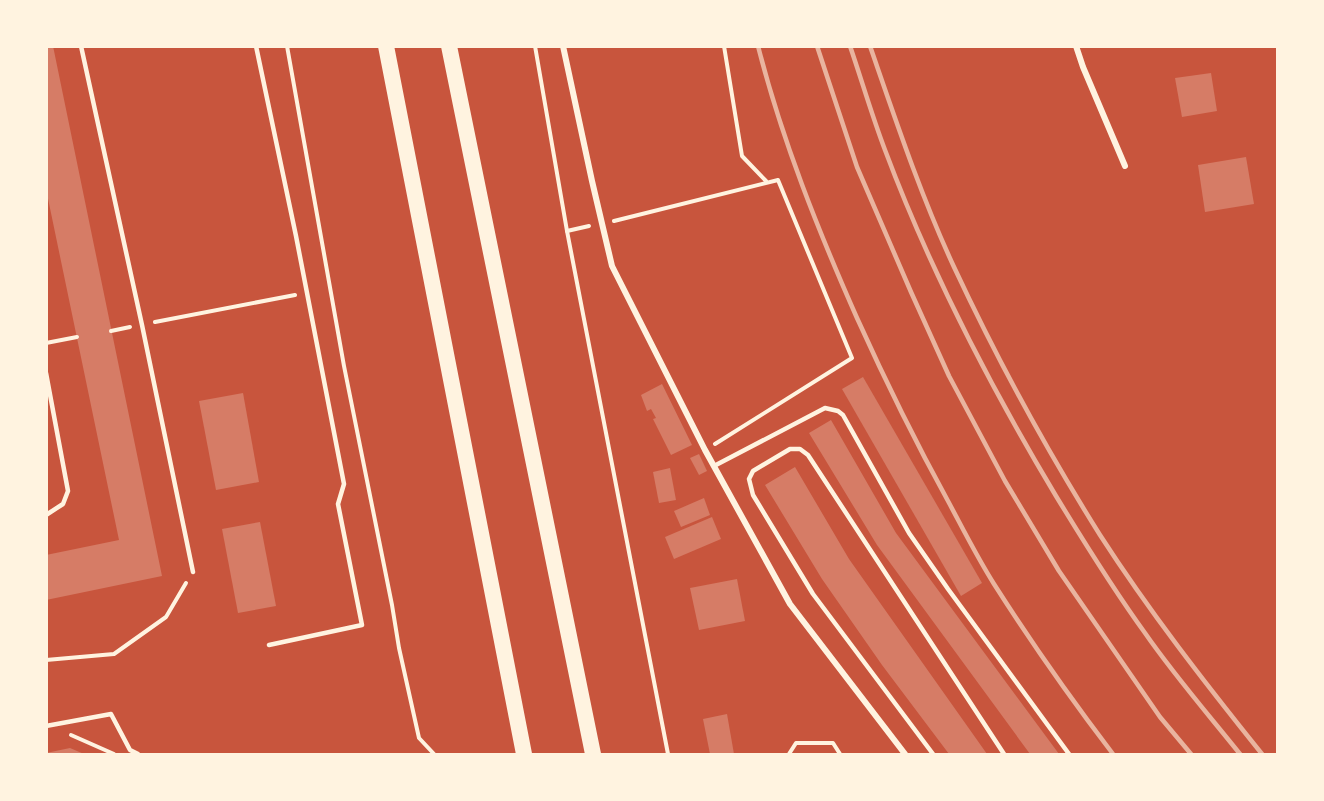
<svg xmlns="http://www.w3.org/2000/svg" width="1324" height="801" font-family="'Open Sans',sans-serif">
<style>
.building{fill:#d67c66}
.lines{fill:none;stroke-linecap:round;stroke-linejoin:round}
.path{stroke:#fff3e0;stroke-width:4}
.service{stroke:#fff3e0;stroke-width:4.5}
.minor{stroke:#fff3e0;stroke-width:6}
.trunk{stroke:#fff3e0;stroke-width:16}
.rail{stroke:#e9b49f;stroke-width:4.5}
</style>
<rect width="100%" height="100%" fill="#c8553d"/>
<g class="building">
<polygon points="46,46 53,46 162,576 46,600 46,555 119,540 46,189"/>
<polygon points="1211,73 1217,111 1182,117 1175,78"/>
<polygon points="1246,157 1254,204 1205,212 1198,165"/>
<polygon points="863,377 982,583 961,596 842,389"/>
<polygon points="662,384 692,445 671,455 653,419 656,418 651,409 647,411 641,395"/>
<polygon points="243,393 259,482 216,490 199,401"/>
<polygon points="831,420 896,533 1059,754 1030,754 877,545 809,433"/>
<polygon points="699,454 707,471 699,475 690,458"/>
<polygon points="795,467 849,559 987,754 949,754 882,665 822,579 765,485"/>
<polygon points="670,468 676,500 659,503 653,472"/>
<polygon points="704,498 710,515 681,527 674,511"/>
<polygon points="712,517 721,539 674,559 665,537"/>
<polygon points="260,522 276,606 238,613 222,529"/>
<polygon points="737,579 745,621 699,630 690,588"/>
<polygon points="727,714 734,754 710,754 703,719"/>
<polygon points="70,748 84,754 46,754 46,753"/>
</g>
<g class="lines">
<g class="path">
<polyline points="287,46 344,366 392,605 399,648 419,738 434,754"/>
<polyline points="535,46 567,231 668,754"/>
<polyline points="724,46 742,156 766,181"/>
<polyline points="614,221 778,180 852,358 715,444"/>
<polyline points="567,231 589,226"/>
<polyline points="155,322 295,295"/>
<polyline points="111,331 130,327"/>
<polyline points="46,343 77,337"/>
<polyline points="46,660 114,654 166,617 186,583"/>
<polyline points="71,735 114,754"/>
<polyline points="789,754 796,743 833,743 840,754"/>
</g>
<g class="service">
<polyline points="81,46 142,325 193,572"/>
<polyline points="256,46 296,236 344,484 338,504 362,625 269,645"/>
<polyline points="46,373 68,491 63,504 46,515"/>
<polyline points="714,466 825,408 838,411 843,415 909,533 948,589 1069,754"/>
<polyline points="46,726 111,714 130,750 138,754"/>
<polyline points="933,754 813,594 753,495 749,479 753,471 790,449 800,449 808,455 1004,754"/>
</g>
<g class="minor">
<polyline points="563,46 592,181 612,266 705,450 790,604 905,754"/>
<polyline points="1076,46 1083,67 1125,166"/>
</g>
<g class="trunk">
<polyline points="386,46 524,754"/>
<polyline points="449,46 593,754"/>
</g>
<g class="rail">
<path d="M758 46C782 140 818 230 857 318 885 380 915 441 948 501 963 529 977 557 994 584 1031 642 1071 699 1113 754"/>
<polyline points="817,46 857,167 911,292 949,376 1005,481 1059,571 1160,717 1191,754"/>
<path d="M850 46C862 81 872 116 885 150 930 270 990 386 1056 496 1084 542 1113 589 1145 633 1174 675 1208 714 1240 754"/>
<path d="M870 46C896 121 921 196 954 267 997 359 1046 449 1100 535 1149 611 1205 683 1262 754"/>
</g>
</g>
<rect width="1324" height="801" fill="none" stroke="#fff3e0" stroke-width="96"/>
</svg>
